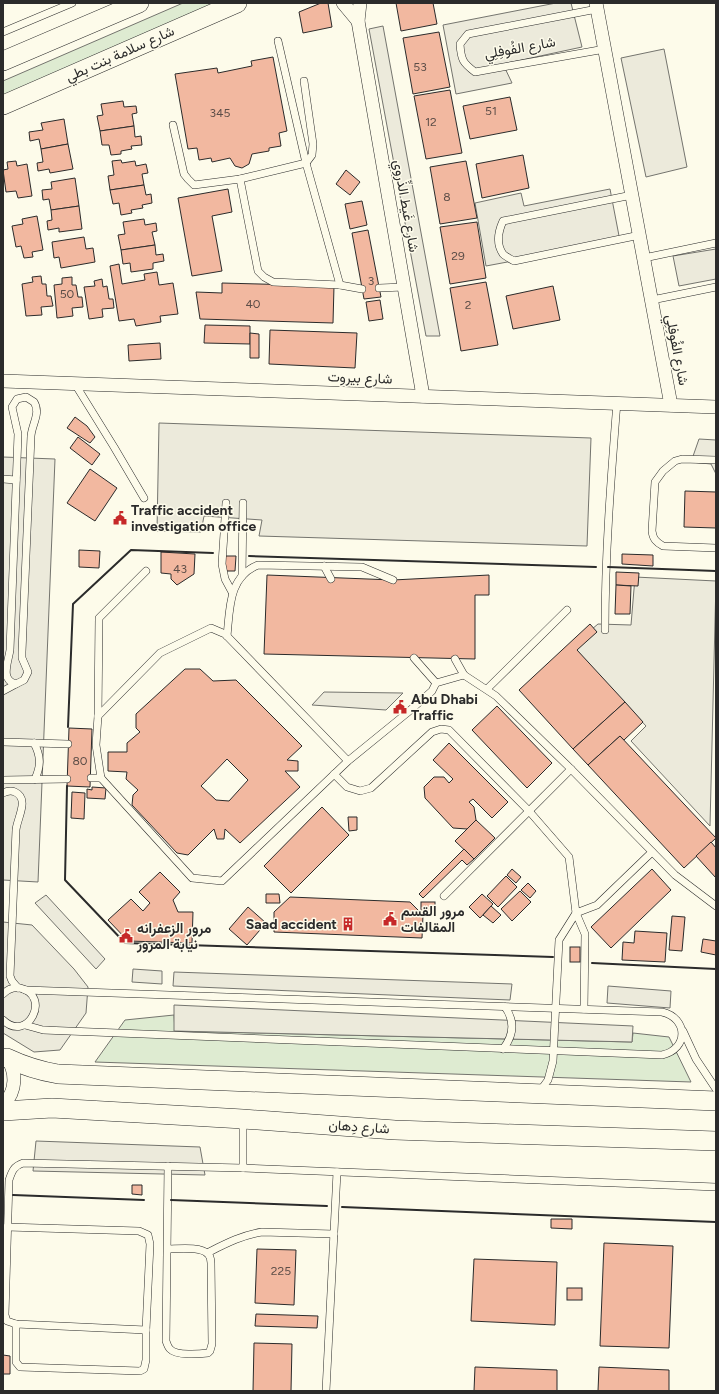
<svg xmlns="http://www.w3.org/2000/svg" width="719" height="1394" font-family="Figtree,Vazirmatn,sans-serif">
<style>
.green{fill:#deebd1;stroke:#74746e}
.parking{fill:#eceadb;stroke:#74746e}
.building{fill:#f2b8a0;stroke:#2b2b2b;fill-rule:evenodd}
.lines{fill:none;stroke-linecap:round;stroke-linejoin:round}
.lane-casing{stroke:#2b2b2b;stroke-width:8}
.street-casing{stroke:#2b2b2b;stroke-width:14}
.secondary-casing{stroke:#2b2b2b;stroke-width:20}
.lane{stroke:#fdfbea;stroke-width:7}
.street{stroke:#fdfbea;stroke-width:13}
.secondary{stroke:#fdfbea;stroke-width:19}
.wall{stroke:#2b2b2b;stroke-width:2}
.labels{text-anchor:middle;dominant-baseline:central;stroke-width:3;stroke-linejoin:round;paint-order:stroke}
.number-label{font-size:12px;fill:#5d4e48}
.street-label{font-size:14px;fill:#2b2b2b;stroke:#fdfbea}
.poi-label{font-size:14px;font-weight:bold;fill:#2b2b2b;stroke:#fdfbea;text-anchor:start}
</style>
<rect width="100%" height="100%" fill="#fdfbea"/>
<g class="green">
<polygon points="183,3 220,3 3,96 3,81"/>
<polygon points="174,1015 175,1031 632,1042 633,1033 669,1037 691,1082 95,1062 125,1020"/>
</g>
<g class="parking">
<polygon points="556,3 571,3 582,47 503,64 512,83 456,94 443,25"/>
<polygon points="383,26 440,336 426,336 369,29"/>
<polygon points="664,49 687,167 646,177 621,58"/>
<polygon points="610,189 620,241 486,266 475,203 521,193 524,206"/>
<polygon points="716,249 716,279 679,286 673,256"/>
<polygon points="159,423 591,438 587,546 259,536 262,520 204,516 201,532 157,531"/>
<polygon points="699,439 716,440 716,474 711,464 691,462"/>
<polygon points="3,457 55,459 38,882 3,880"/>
<polygon points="635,577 716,581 710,826 631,741 646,726 572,646 598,624 631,625"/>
<polygon points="324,692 403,693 386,710 312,705"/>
<polygon points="46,895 105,959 96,969 35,903"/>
<polygon points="3,922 32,925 74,969 88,987 86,1013 60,1050 34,1052 3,1033"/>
<polygon points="133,969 162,971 162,984 132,982"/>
<polygon points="174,972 512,984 510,1000 173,986"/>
<polygon points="608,986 671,991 670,1008 607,1003"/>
<polygon points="174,1005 633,1026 632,1042 174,1031"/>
<polygon points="36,1141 200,1147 205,1175 33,1171"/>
</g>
<g class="building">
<polygon points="321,3 328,3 332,27 303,33 299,12"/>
<polygon points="396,3 433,3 437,24 401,31"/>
<polygon points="439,32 450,87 413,94 403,38"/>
<polygon points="273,57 287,131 279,133 281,146 269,148 269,151 252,154 249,164 242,168 235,166 230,158 212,162 211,158 199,160 197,148 188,149 175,74 217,68 218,73 252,66 251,61"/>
<polygon points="450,90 462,153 426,159 414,96"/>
<polygon points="510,97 517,130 470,139 463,106"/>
<polygon points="123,101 124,107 136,106 137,113 132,114 134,126 100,131 97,116 103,115 101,104"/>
<polygon points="64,119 68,144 41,149 39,139 30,141 29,132 43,130 41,123"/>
<polygon points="134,126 135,137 141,136 142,145 131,146 132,149 121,151 121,154 111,155 109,145 102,145 100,131"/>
<polygon points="68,144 73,169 50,173 49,169 38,171 37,163 43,162 41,149"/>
<polygon points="523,155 529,188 482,198 476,164"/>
<polygon points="121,160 122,163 135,161 136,166 146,164 148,173 142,174 144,185 110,190 108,176 114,175 112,161"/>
<polygon points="16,161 17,166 27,164 32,196 18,198 16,191 6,192 3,170 8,169 7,162"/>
<polygon points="466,161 477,218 440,224 430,167"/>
<polygon points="346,170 360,182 350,195 336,184"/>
<polygon points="75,178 79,206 51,210 49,199 43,200 42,190 52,189 51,182"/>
<polygon points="144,185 146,195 151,194 152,203 142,205 143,208 131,210 132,213 121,215 119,203 113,204 110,190"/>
<polygon points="228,189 232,212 212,216 222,271 192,276 178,198"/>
<polygon points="362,201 367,225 350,229 345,204"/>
<polygon points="79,206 82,229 59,232 59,228 48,230 47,221 52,220 51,210"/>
<polygon points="37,216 43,250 32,252 33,257 24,258 21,246 16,247 12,226 23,224 22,219"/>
<polygon points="144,219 145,225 156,223 157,231 152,232 155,245 121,250 118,235 125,234 123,222"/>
<polygon points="477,222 486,278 450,284 440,227"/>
<polygon points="368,230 381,297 364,299 352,233"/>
<polygon points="84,237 86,249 93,248 95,262 61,268 59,257 54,258 52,242"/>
<polygon points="155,245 156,255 163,254 164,261 153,263 153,269 131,272 130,263 123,264 121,250"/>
<polygon points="119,264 122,284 145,280 144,274 157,272 159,285 173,283 178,314 160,316 161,322 136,326 134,319 119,321 110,266"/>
<polygon points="41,276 42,284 46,284 47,296 51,296 53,306 41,307 42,315 26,316 22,284 33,282 32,277"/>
<polygon points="72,277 72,285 76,285 78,297 82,297 83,307 72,308 73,316 57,318 54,285 62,284 62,278"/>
<polygon points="102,279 103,287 107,286 109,299 113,299 114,308 102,309 103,317 89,319 84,287 95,286 94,281"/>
<polygon points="486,282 498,345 461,351 450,288"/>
<polygon points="222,283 334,286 333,323 200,319 196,292 222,293"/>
<polygon points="553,286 560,320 513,329 506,296"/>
<polygon points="380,300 383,319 369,321 366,302"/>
<polygon points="205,325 250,326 250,344 204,343"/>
<polygon points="270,330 357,333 355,368 269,364"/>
<polygon points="250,333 259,334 259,358 250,358"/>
<polygon points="160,343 161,359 129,361 128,345"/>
<polygon points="75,417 87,426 95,437 90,443 67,428"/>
<polygon points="78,437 100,454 92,465 70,448"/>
<polygon points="90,469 117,488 95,521 67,503"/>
<polygon points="685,491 716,492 716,528 684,527"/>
<polygon points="79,550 100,551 99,568 79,567"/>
<polygon points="161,552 195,554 194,574 177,585 171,579 171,574 161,573"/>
<polygon points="622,554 653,555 653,566 622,564"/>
<polygon points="225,556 236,556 235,571 225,571"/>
<polygon points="616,572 639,573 638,586 616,585"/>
<polygon points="267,575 393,580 489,575 489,595 475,595 475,659 264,654"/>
<polygon points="616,585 631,586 630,614 615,614"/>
<polygon points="590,624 597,632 577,650 625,702 573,749 519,690"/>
<path d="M185 669H200L213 681 236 680 302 746 287 760 298 761V771H285L300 787 240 843 225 829 224 839H217L214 829 188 855 177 853 132 805 133 795 138 790 126 779 127 772 108 771V752H127V743L140 732 136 728V714ZM227 759 248 780 229 801 216 800 201 786Z"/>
<polygon points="625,702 643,722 624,740 620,736 588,765 573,749"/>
<polygon points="497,706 552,763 527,788 472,730"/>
<polygon points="69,728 92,729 90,787 67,786"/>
<polygon points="620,736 716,838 684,868 588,765"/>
<polygon points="449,743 508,802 492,818 473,799 469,802 474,807 476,820 467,829 453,828 425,798 424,787 434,777 444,777 449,783 453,779 433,760"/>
<polygon points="92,787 106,788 105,799 87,798 87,789 92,790"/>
<polygon points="72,792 85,793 84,819 71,818"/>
<polygon points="322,807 349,835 291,893 264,866"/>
<polygon points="348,817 357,817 357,830 349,831"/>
<polygon points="476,820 495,838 474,859 455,841"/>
<polygon points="711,842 716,848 716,878 696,856"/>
<polygon points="464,849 474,859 467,865 462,860 423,898 419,894"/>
<polygon points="512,869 521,877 516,883 507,875"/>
<polygon points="652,869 671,890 611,948 591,927"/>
<polygon points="160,872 180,892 173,900 178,912 193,912 192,943 128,941 108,920 131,899 143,911 150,903 139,892"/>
<polygon points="506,876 517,887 498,907 487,896"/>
<polygon points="528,883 536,891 530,898 521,890"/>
<polygon points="520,891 531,902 512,921 501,909"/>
<polygon points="266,894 279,894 280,903 266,903"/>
<polygon points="482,894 493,904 480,918 469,907"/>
<polygon points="290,897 410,902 423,915 422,938 274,932 274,912"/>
<rect x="421" y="902" width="14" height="9"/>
<polygon points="491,906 501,915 493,923 483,915"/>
<polygon points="248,907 266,923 247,945 229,929"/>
<polygon points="672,916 685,917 682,951 669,950"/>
<polygon points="635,931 667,933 665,962 622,960 623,942 634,943"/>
<polygon points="703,939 716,941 716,955 701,952"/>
<rect x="570" y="947" width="10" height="15"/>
<polygon points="132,1185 142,1185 142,1195 132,1194"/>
<polygon points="551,1219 572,1219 572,1229 551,1228"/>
<polygon points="604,1243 673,1246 669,1348 600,1346"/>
<polygon points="257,1249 296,1250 294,1305 255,1303"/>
<polygon points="474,1259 557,1262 555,1325 471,1321"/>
<rect x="567" y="1288" width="15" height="12"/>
<polygon points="256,1314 318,1316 317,1328 255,1326"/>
<polygon points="254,1343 292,1344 291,1391 253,1391"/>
<polygon points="3,1355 10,1356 10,1374 3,1374"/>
<polygon points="475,1367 557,1370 557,1391 474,1391"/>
<polygon points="599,1367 669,1370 669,1391 598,1391"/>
</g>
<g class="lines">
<g class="lane-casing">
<g id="lane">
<path d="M597 9 468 34 460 44C461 60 463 63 475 72L605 49"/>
<polyline points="3,32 72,3"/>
<polyline points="278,41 306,163 340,285"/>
<polyline points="173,125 184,174 188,179 194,185 240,179 306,163 312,155 313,144 304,81"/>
<polyline points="240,179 258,271 264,277 273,282 340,285 362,289"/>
<path d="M632 195 503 221C498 232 496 244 503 254 506 257 511 259 514 261L640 235"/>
<polyline points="644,258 716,243"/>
<polyline points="379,288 404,287"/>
<polyline points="652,300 716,287"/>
<polyline points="75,384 114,447 144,498"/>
<path d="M26 397 34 402C41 413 32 424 31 436L22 652V658L28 672 24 680 16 684C0 680 8 663 10 650L18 434 12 407 17 399Z"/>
<path d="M716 460 682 459 675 461 663 471 655 482 652 531C653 539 656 542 663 546L716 548"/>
<polyline points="3,479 16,480"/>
<polyline points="226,503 222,564 225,579 232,592"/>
<polyline points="324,566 331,579"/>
<polyline points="242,576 243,503"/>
<path d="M605 630C605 554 611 478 617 402"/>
<path d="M227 636C230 609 228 577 258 565L362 567 393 580"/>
<polyline points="414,658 436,683"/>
<polyline points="455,659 464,675"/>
<polyline points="487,689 567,610"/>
<polyline points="3,691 16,684"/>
<polyline points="98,716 99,618 146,571"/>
<polyline points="3,742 68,744"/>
<path d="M34 743C41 756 41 766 35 779"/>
<polyline points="348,761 222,881 192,878 101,778 96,745 98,716 160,653 211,628 225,634 348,761 407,713 432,691 436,683 464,675 496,696 571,769 675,875 716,906"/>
<polyline points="334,774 347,787 360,791 371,788 432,732 441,729 449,730 529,811 569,857 576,913 597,905 652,852"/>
<polyline points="91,778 101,778"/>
<polyline points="3,780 67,779"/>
<path d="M3 793C7 791 11 790 15 792 30 799 17 818 16 830L10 976 12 981 18 988"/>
<polyline points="444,896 571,769"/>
<path d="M3 994C8 989 14 987 20 988 52 995 28 1044 3 1020"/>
<path d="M25 1025 43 1030 662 1055C689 1049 688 1018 662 1012L25 990"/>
<polyline points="683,1031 696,1059 716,1089"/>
<path d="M503 1049C514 1035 515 1021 505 1007"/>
<polyline points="540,1091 548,1080 553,1061 559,940 576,913 585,934 584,1009"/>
<polyline points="243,1168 243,1120"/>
<polyline points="7,1227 139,1231 148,1235 150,1244 146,1330 146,1360 144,1369 140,1371 20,1367 16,1362 16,1324"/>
<path d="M167 1249C177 1249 201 1246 208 1254 210 1256 211 1260 211 1263L212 1344 210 1351 208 1353C200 1354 176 1356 170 1349 168 1347 167 1344 166 1341L168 1166"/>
<path d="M207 1253C225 1244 242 1235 262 1232L334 1234"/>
<path d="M146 1330 16 1324 7 1321 5 1315 9 1180C12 1171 14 1166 23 1163L243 1168 716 1187"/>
<polyline points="326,1391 337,1172"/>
</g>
</g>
<g class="street-casing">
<g id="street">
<polyline points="343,3 358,21"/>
<polyline points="360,3 358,21 423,396"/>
<polyline points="596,3 671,405"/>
<polyline points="3,381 716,407"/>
<path d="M3 1105C17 1091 17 1072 6 1056"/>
</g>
</g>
<g class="secondary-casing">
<g id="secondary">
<polyline points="3,61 139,3"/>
<polyline points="3,105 237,3"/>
<path d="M7 1058C24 1066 40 1071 58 1074L716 1101"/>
<polyline points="3,1111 52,1108 243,1119 395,1130 716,1141"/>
</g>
</g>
<use href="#lane" class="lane"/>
<use href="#street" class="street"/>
<use href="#secondary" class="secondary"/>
<g class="wall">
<polyline points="249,556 596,567"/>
<polyline points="608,567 716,571"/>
<polyline points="68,727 73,604 131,550 213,553"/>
<polyline points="67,786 65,880 125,943 553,957"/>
<polyline points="592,963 716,969"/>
<polyline points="13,1195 144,1200"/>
<polyline points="171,1200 327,1206"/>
<polyline points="342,1207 716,1222"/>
</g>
</g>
<defs>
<g id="civic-bare" transform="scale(1.08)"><path d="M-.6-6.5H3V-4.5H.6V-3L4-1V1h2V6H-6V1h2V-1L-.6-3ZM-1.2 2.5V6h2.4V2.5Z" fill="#c62828" stroke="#fdfbea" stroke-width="2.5" paint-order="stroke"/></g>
<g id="building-bare" transform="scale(1.08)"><path d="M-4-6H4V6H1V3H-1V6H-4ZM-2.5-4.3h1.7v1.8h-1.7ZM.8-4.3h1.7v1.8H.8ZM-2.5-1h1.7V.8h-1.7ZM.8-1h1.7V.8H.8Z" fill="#c62828" stroke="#fdfbea" stroke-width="2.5" paint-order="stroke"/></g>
</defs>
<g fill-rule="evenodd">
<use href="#civic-bare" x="120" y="518"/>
<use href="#civic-bare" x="400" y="707"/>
<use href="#civic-bare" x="390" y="919"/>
<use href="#building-bare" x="348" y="924"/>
<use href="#civic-bare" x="126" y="936"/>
</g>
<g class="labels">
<g class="number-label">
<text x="420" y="67">53</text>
<text x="491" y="111">51</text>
<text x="220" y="113">345</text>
<text x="431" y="122">12</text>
<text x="447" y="197">8</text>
<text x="458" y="256">29</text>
<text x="371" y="281">3</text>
<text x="67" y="294">50</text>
<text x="253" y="304">40</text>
<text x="468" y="305">2</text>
<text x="180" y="569">43</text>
<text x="80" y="761">80</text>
<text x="281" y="1271">225</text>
</g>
<g class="street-label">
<text transform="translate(520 48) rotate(-10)">شارع الفُوفِلِي</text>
<text transform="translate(120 54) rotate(-24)">شارع سلامة بنت بطي</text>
<text transform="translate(406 206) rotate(80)">شارع غَيط الذِّروي</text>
<text transform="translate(677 350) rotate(79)">شارع الفُوفِلِي</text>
<text transform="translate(360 378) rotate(2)">شارع بيروت</text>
<text transform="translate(359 1127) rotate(4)">شارع دِهان</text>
</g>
<g class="poi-label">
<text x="131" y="510">Traffic accident<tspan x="131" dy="16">investigation office</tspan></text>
<text x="411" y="699">Abu Dhabi<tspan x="411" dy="16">Traffic</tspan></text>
<text x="401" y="911">مرور القسم<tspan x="401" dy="16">المقالفات</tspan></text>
<text x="337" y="924" text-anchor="end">Saad accident</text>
<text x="137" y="928">مرور الزعفرانه<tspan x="137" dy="16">نيابة المرور</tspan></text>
</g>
</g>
<rect width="719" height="1394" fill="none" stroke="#2b2b2b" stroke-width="8"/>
</svg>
